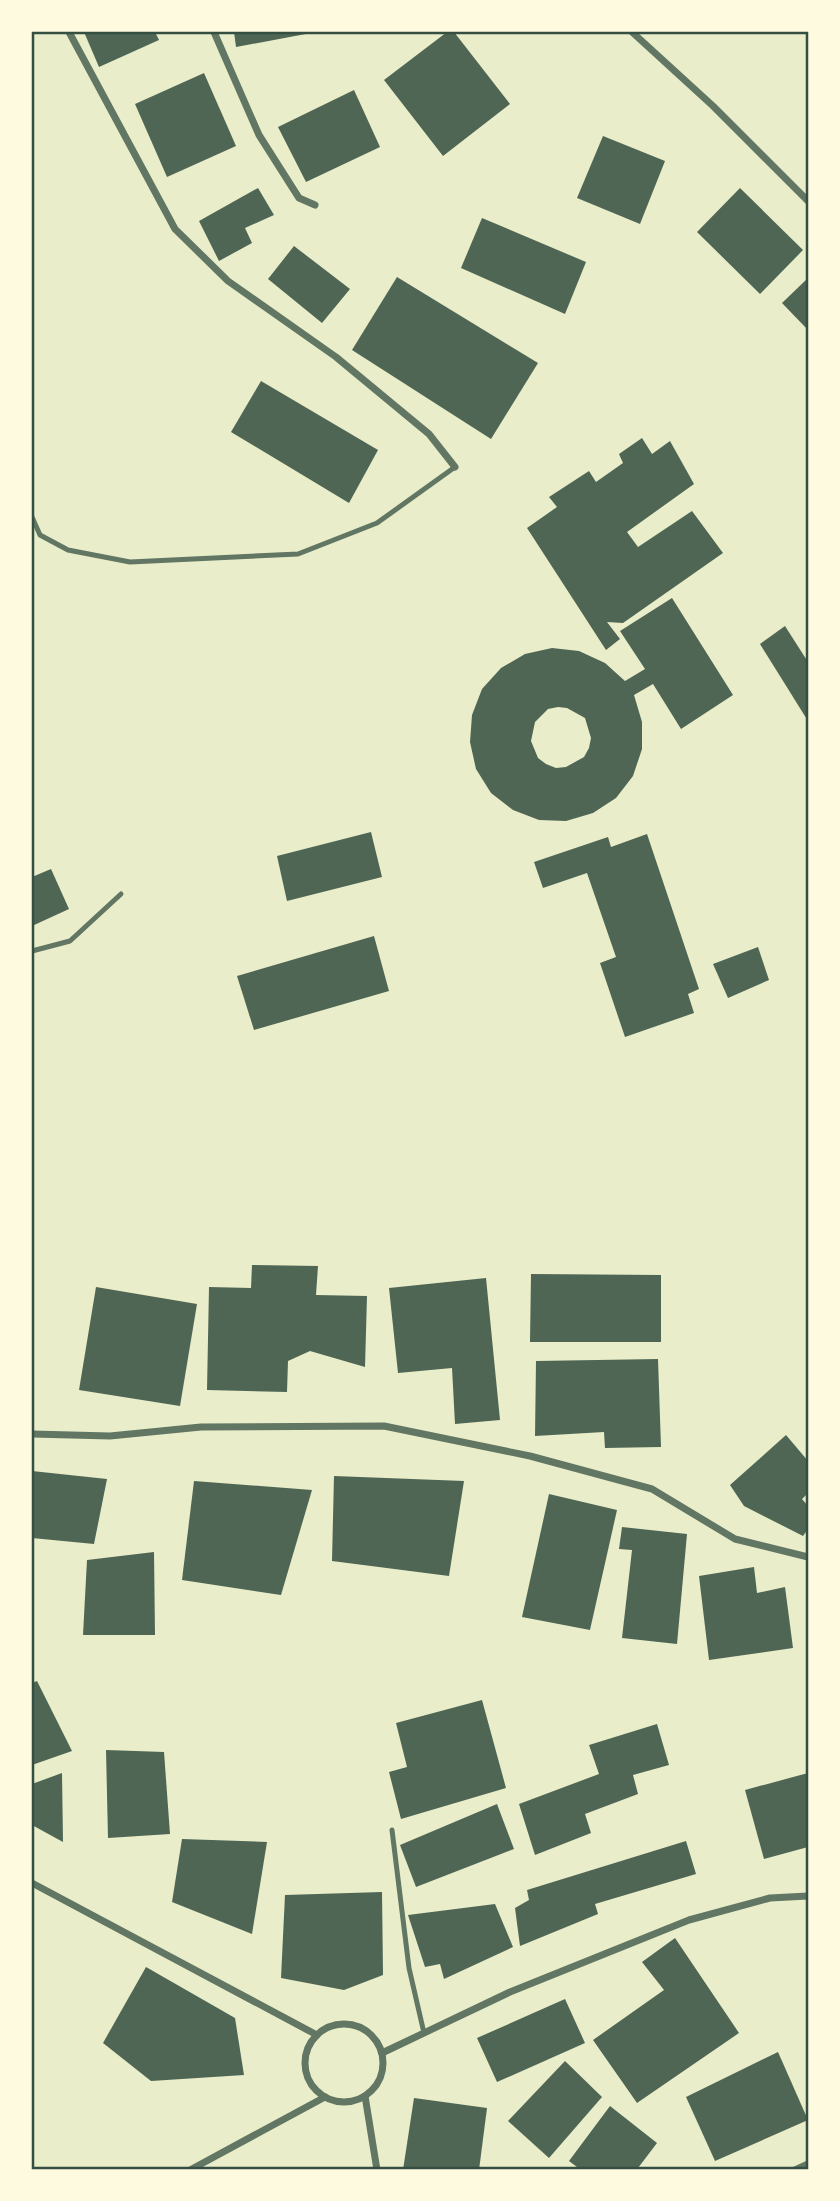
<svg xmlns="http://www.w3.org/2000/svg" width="840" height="2201" font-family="Raleway,sans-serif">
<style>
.building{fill:#4f6655;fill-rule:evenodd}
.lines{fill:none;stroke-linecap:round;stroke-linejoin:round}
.service{stroke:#617663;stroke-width:5}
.minor{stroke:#617663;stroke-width:7}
.neatline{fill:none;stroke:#344e41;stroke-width:2.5}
</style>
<rect width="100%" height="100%" fill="#e9edc9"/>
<g class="building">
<polygon points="84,32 155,32 159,40 99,67"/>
<polygon points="234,32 311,32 311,33 236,47"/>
<polygon points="447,32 454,32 510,104 443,156 384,80"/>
<polygon points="204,73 236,146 167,177 135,104"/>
<polygon points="354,90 380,147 306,182 278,127"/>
<polygon points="603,136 665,161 640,224 577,198"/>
<polygon points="258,188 274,215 245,228 252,243 219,261 199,221"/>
<polygon points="740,188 803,250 760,294 697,232"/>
<polygon points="482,218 586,262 565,314 461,268"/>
<polygon points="294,246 350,289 322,323 268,279"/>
<polygon points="397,277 538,363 491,439 352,350"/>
<polygon points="808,278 808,330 782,303"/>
<polygon points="261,381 378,450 349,503 231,432"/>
<polygon points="642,438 652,454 670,441 694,484 627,532 638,547 692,511 723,553 623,623 607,622 620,639 606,650 527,528 557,507 549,497 589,471 596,482 623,463 619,454"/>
<path d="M672 598 733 695 681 729 653 684 634 695 642 722V749L633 776 616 798 593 813 566 821 539 820 513 810 491 793 476 769 470 742 472 715 482 689 501 668 525 654 552 648 579 651 605 663 625 681 645 669 620 631ZM558 707 567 708 585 718 591 738 589 748 584 757 566 767 556 768 546 764 538 758 531 741 535 722 548 709Z"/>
<polygon points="785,626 808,662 808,721 760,644"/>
<polygon points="371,832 382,877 287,901 277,856"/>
<polygon points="647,834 699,989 688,994 694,1013 625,1037 600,963 616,957 587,873 543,888 534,862 608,837 611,847"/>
<polygon points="51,869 69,909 32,926 32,877"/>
<polygon points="374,936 389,991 254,1030 237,976"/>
<polygon points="758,947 769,980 728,998 713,964"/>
<polygon points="252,1265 318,1266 316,1295 367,1296 365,1367 310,1351 288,1361 287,1392 207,1390 209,1287 251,1288"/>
<polygon points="531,1274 661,1275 661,1342 530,1342"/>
<polygon points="486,1278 500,1420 455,1424 452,1368 398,1373 389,1288"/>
<polygon points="96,1287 197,1304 180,1406 79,1390"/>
<polygon points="658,1359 661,1447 605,1448 604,1432 535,1436 536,1361"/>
<polygon points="786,1435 808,1461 808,1493 802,1499 808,1506 808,1529 803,1536 744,1506 730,1485"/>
<polygon points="32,1471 107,1479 94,1544 32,1538"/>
<polygon points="334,1476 464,1481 449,1576 332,1561"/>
<polygon points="194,1481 312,1490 281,1595 182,1580"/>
<polygon points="549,1494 617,1510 590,1630 522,1617"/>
<polygon points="622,1527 687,1534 677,1644 622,1638 632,1550 619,1549"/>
<polygon points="154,1552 155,1635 83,1635 87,1560"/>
<polygon points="754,1567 757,1593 785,1587 793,1648 709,1660 699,1576"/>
<polygon points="37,1681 72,1751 32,1765 32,1683"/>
<polygon points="482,1700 506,1788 401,1819 389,1772 407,1767 396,1723"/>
<polygon points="657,1724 669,1765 633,1775 638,1794 585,1814 591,1833 535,1855 519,1804 599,1774 589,1745"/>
<polygon points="106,1750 164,1752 170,1834 108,1838"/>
<polygon points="62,1773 63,1842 32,1825 32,1784"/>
<polygon points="808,1773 808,1847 764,1859 745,1790"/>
<polygon points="497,1804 514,1849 416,1887 400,1845"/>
<polygon points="182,1839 267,1842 252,1934 172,1902"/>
<polygon points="686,1841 696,1874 595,1904 598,1914 520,1946 515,1908 529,1900 527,1890"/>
<polygon points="382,1892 383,1975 344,1990 281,1978 285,1895"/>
<polygon points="495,1904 513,1947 444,1979 440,1964 425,1967 408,1915"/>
<polygon points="675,1938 739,2033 637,2103 593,2040 664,1990 642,1962"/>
<polygon points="146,1967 235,2018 244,2075 151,2081 103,2043"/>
<polygon points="565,1999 585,2043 497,2082 477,2038"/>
<polygon points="778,2052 808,2120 715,2161 686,2097"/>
<polygon points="565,2061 602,2097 549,2158 508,2121"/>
<polygon points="414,2098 487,2108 479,2170 403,2170"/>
<polygon points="610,2106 657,2143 638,2168 640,2170 581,2170 569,2161"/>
</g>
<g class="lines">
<g class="service">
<polyline points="32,517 40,535 68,550 130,562 298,554 377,523 455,467"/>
<polyline points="32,951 70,941 121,894"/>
<polyline points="392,1830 409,1968 424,2033"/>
</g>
<g class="minor">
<polyline points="69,32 175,229 228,281 336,357 429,434 455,467"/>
<polyline points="214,32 259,135 299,198 315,205"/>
<polyline points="632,32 713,106 808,201"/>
<polyline points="32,1434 110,1436 201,1427 384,1426 530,1456 652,1489 735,1539 808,1557"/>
<polyline points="32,1883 317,2035"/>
<circle cx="344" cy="2063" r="39"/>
<polyline points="382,2053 510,1992 689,1920 770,1898 808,1896"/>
<polyline points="365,2096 377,2170"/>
<polyline points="190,2170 325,2097"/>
<polyline points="795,2170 808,2164"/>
</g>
</g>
<rect width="840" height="2201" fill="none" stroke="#fefae0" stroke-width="66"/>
<rect x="33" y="33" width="774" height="2135" class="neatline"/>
</svg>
